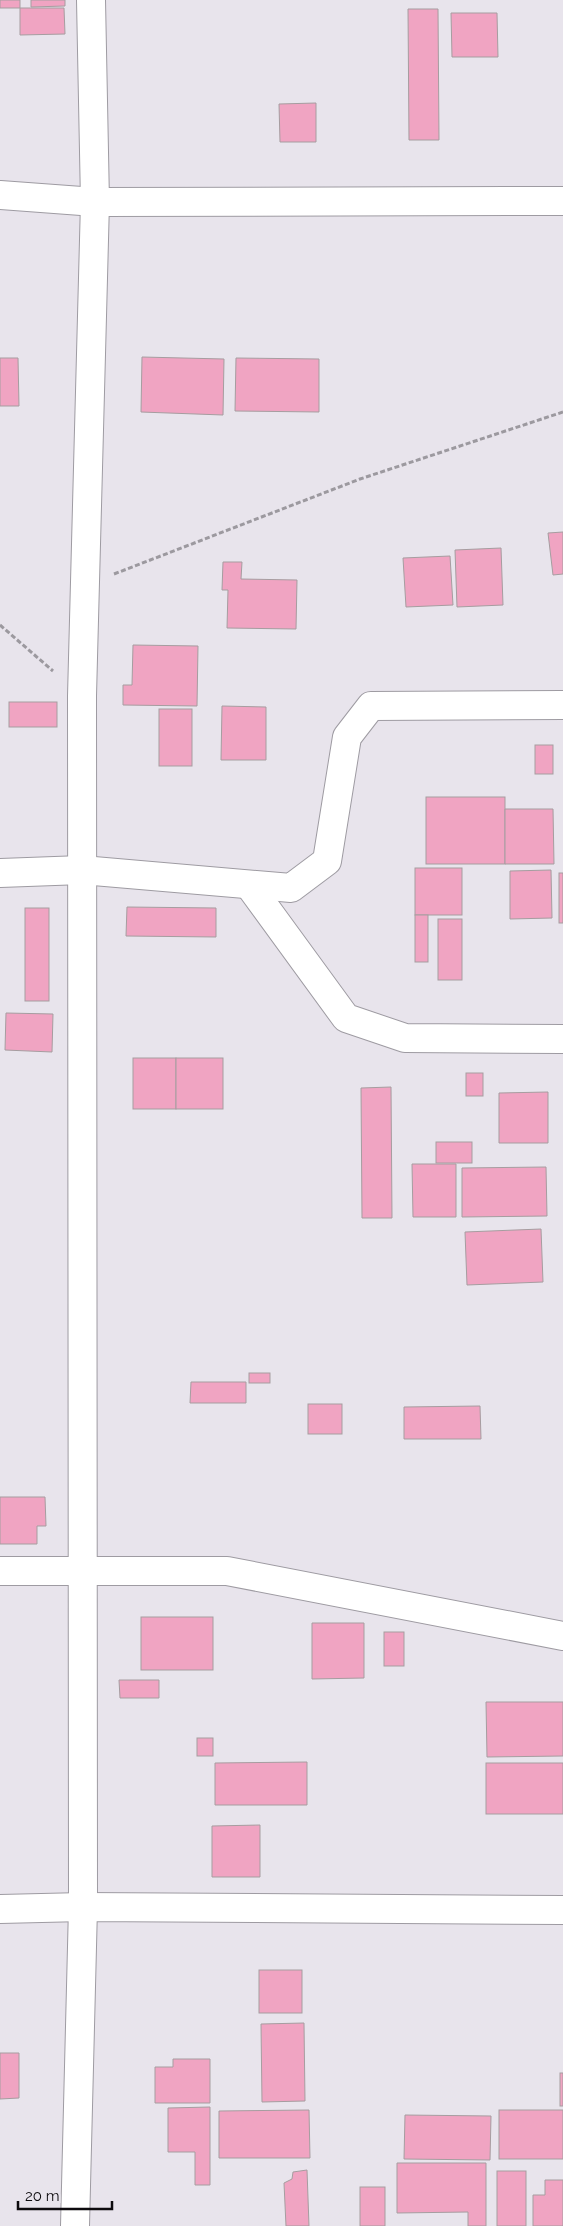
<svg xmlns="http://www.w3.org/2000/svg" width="563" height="2226" font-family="Raleway,sans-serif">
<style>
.building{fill:#f0a4c2;stroke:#a69da0}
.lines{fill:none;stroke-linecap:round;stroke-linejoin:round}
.street-casing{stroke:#9e9ba2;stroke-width:30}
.path{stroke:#9c999f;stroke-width:3;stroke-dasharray:5 2.5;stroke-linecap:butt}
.street{stroke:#fff;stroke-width:28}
</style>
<rect width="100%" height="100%" fill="#e8e4ec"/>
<g class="building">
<rect x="0" y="0" width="20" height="8"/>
<polygon points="31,0 65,0 65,6 31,7"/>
<polygon points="20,8 64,8 65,34 20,35"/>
<polygon points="408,9 438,9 439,140 409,140"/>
<polygon points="451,13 497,13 498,57 452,57"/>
<polygon points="316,103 316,142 280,142 279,104"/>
<polygon points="142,357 224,359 223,415 141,412"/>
<polygon points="0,358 18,358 19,406 0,406"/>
<polygon points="236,358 319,359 319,412 235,411"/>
<polygon points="563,532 563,574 553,575 548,533"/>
<polygon points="501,548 503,605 457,607 455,550"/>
<polygon points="450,556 453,605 406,607 403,558"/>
<polygon points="223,562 242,562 241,579 297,580 296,629 227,628 228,590 222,590"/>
<polygon points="133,645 198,646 197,706 123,705 123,685 132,685"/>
<rect x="9" y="702" width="48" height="25"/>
<polygon points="222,706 266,707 266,760 221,760"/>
<rect x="159" y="709" width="33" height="57"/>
<rect x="535" y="745" width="18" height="29"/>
<rect x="426" y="797" width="79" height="67"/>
<polygon points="505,809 553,809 554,864 505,864"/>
<rect x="415" y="868" width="47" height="47"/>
<polygon points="551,870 552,918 510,919 510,871"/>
<rect x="559" y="873" width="4" height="50"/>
<polygon points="127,907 216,908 216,937 126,936"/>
<rect x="25" y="908" width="24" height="93"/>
<rect x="415" y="915" width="13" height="47"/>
<rect x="438" y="919" width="24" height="61"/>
<polygon points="6,1013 53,1014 52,1052 5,1050"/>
<rect x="133" y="1058" width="43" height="51"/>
<rect x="176" y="1058" width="47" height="51"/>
<rect x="466" y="1073" width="17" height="23"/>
<polygon points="391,1087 392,1218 362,1218 361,1088"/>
<polygon points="548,1092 548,1143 499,1143 499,1093"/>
<rect x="436" y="1142" width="36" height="21"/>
<polygon points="412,1164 456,1164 456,1217 413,1217"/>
<polygon points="546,1167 547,1216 462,1217 462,1168"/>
<polygon points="541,1229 543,1282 467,1285 465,1232"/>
<rect x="249" y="1373" width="21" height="10"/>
<polygon points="191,1382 246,1382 246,1403 190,1403"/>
<rect x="308" y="1404" width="34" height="30"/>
<polygon points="480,1406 481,1439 404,1439 404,1407"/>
<polygon points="0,1497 45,1497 46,1526 37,1526 37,1544 0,1544"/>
<rect x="141" y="1617" width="72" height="53"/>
<polygon points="312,1623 364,1623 364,1678 312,1679"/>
<rect x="384" y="1632" width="20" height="34"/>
<polygon points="119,1680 159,1680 159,1698 120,1698"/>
<polygon points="486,1702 563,1702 563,1756 487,1757"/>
<rect x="197" y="1738" width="16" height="18"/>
<polygon points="307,1762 307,1805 215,1805 215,1763"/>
<rect x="486" y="1763" width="77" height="51"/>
<polygon points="260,1825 260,1877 212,1877 212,1826"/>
<rect x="259" y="1970" width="43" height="43"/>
<polygon points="304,2023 305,2101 262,2102 261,2024"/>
<polygon points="0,2053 19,2053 19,2098 0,2099"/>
<polygon points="173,2059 210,2059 210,2103 155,2103 155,2067 173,2067"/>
<rect x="560" y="2073" width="3" height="33"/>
<polygon points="210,2107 210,2185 195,2185 195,2152 168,2152 168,2108"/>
<polygon points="309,2110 310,2158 219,2158 219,2111"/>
<rect x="499" y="2110" width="64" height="49"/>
<polygon points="405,2115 491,2116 490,2160 404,2159"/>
<polygon points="397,2163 486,2163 486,2226 468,2226 468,2212 397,2213"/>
<polygon points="307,2170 309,2226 286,2226 284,2183 292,2179 293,2172"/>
<rect x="497" y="2171" width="29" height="55"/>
<polygon points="545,2180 563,2180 563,2226 533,2226 533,2195 545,2195"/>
<rect x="360" y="2187" width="25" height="39"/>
</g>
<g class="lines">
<g class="street-casing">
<g id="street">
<polyline points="0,195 95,202 563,201"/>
<polyline points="0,873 82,870 291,888 327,861 347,737 371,706 563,705"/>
<polyline points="249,885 346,1018 405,1038 563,1039"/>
<polyline points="0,1571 227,1571 563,1636"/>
<polyline points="0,1909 83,1907 563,1910"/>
<polyline points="75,2226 83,1907 82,696 95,202 91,0"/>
</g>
</g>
<g class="path">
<polyline points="114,574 360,479 563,412"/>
<polyline points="0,625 53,671"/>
</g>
<use href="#street" class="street"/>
</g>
<path d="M18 2201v8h94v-8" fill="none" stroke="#0d0b0e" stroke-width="2.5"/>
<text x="25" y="2201" font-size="15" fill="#0d0b0e" stroke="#e8e4ec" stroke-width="4" paint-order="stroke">20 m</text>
</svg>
